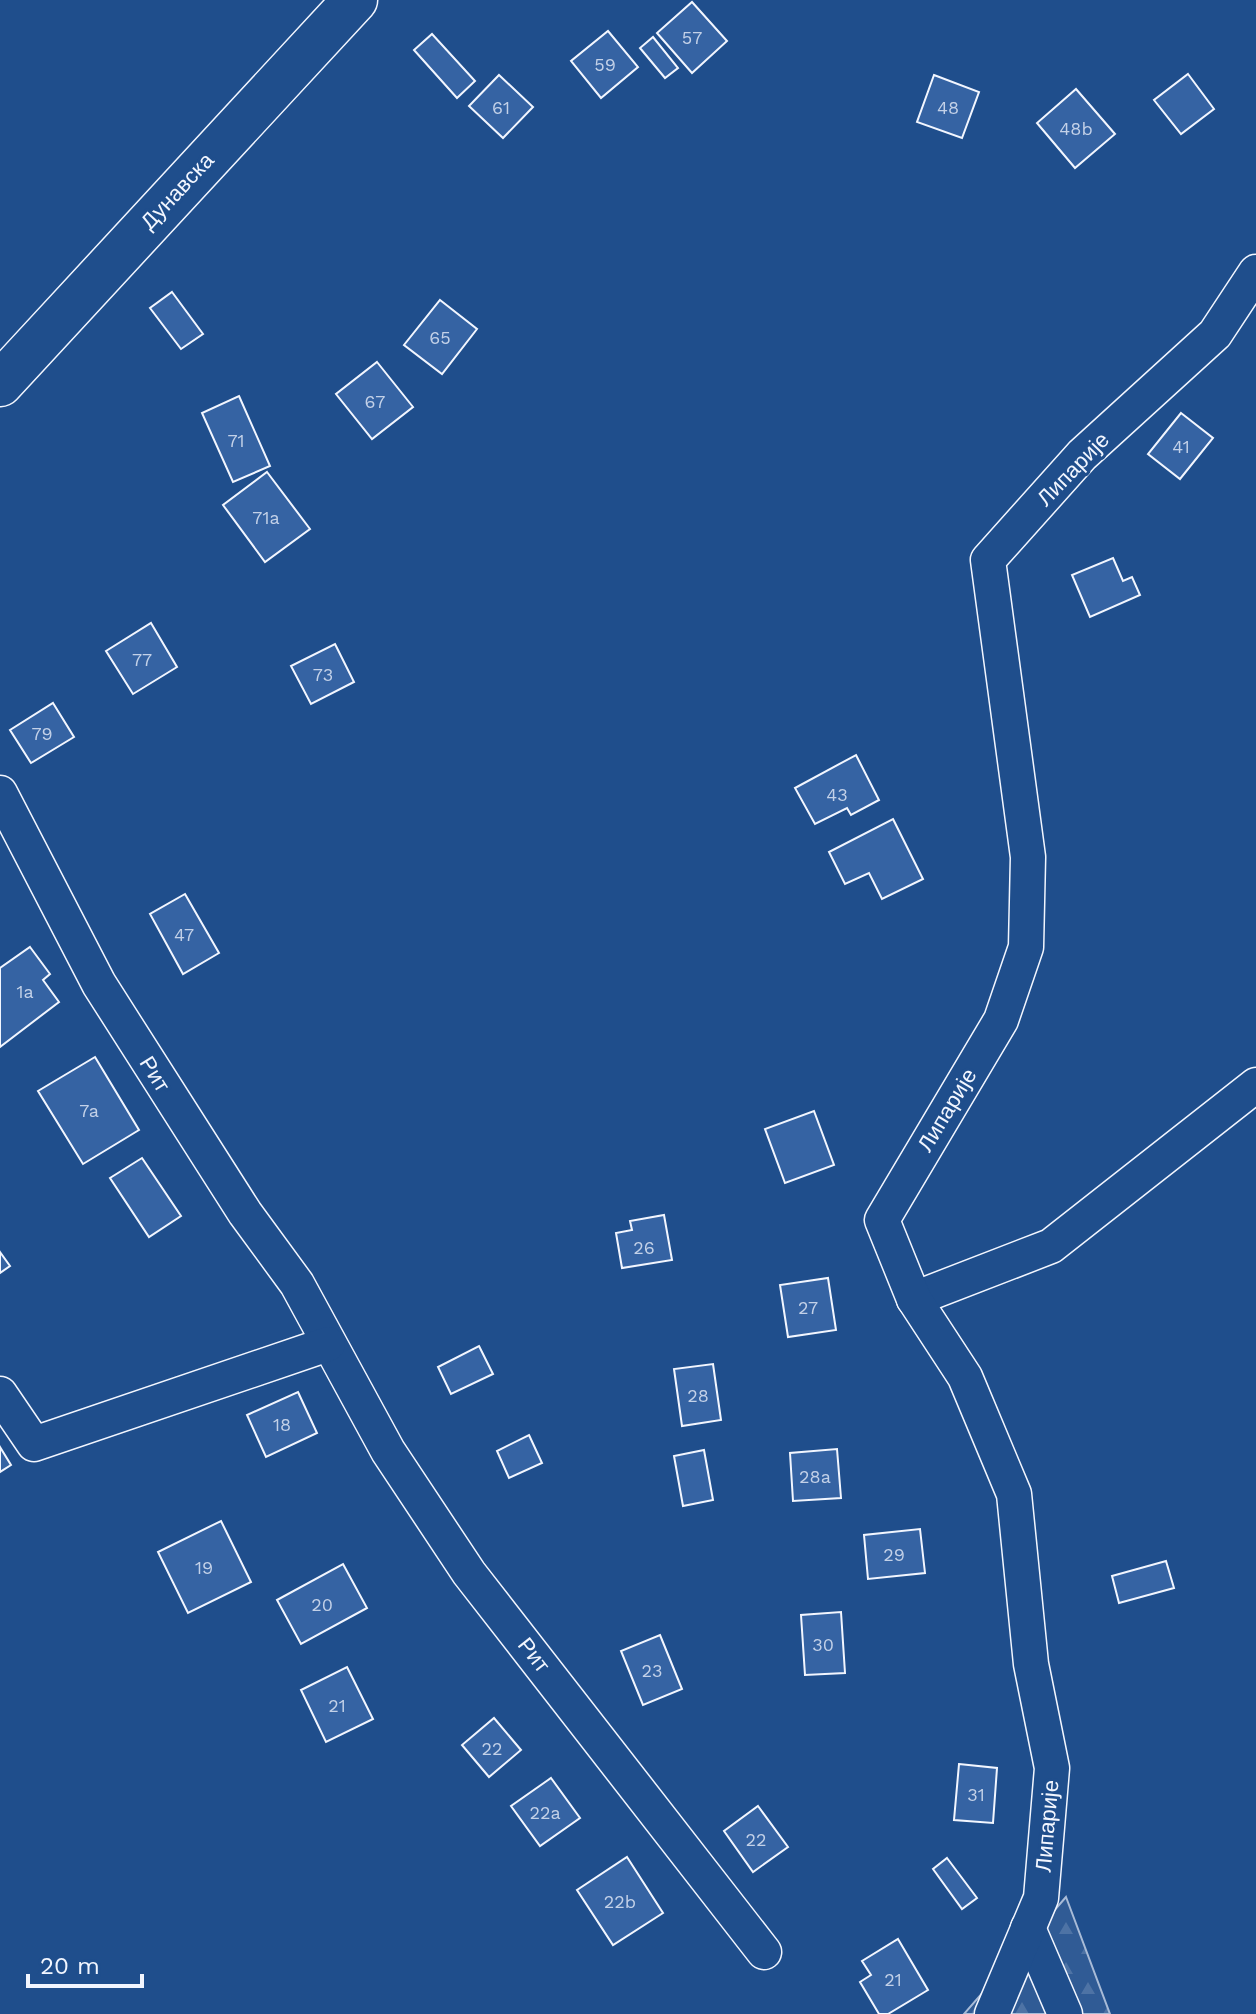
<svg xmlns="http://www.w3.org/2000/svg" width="1256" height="2014" font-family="'Work Sans',sans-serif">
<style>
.forest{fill:url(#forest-firs);stroke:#a8bbd7;stroke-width:2}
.building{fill:#3563a3;stroke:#f2f6ff;stroke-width:2}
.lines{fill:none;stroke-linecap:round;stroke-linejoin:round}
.street-casing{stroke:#f2f6ff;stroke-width:37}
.secondary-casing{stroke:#f2f6ff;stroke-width:47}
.street{stroke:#1f4e8c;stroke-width:34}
.secondary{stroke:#1f4e8c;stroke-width:44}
.labels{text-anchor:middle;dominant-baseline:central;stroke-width:6;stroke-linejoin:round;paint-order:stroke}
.number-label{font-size:18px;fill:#c3d1e8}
.street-label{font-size:22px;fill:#f2f6ff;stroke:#1f4e8c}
</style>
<defs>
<pattern id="forest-firs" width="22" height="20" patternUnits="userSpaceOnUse" patternTransform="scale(2)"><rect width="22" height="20" fill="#305b95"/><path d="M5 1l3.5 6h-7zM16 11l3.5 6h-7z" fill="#4e73a5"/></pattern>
</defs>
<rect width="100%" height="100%" fill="#1f4e8c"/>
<polygon class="forest" points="1066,1897 1110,2014 964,2014"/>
<g class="building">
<polygon points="692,2 727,41 692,73 657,33"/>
<polygon points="608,31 638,67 601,98 571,61"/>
<polygon points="432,34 475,81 457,98 414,50"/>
<polygon points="653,37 678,68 665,78 640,48"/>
<polygon points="1188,74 1214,109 1181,134 1154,100"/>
<polygon points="499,75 533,107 503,138 469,106"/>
<polygon points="934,75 979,92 962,138 917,122"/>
<polygon points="1076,89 1115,134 1075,168 1037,123"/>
<polygon points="172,292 203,334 181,349 150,308"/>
<polygon points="440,300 477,329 442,374 404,345"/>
<polygon points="377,362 413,407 372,439 336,394"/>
<polygon points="239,396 270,466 233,482 202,413"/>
<polygon points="1181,413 1213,438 1180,479 1148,454"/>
<polygon points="267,472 310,529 265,562 223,505"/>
<polygon points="1113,558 1123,581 1132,577 1140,595 1090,617 1072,575"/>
<polygon points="151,623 177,667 133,694 106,651"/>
<polygon points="335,644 354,682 311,704 291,666"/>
<polygon points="53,703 74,737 31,763 10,730"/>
<polygon points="856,755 879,800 851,815 847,808 815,824 795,788"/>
<polygon points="893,819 923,879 882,899 869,873 845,884 829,852"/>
<polygon points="185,894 219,953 183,974 150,914"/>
<polygon points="30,947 50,974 43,980 59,1002 0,1047 0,968"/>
<polygon points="95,1057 139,1130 83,1164 38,1091"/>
<polygon points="814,1111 834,1165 785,1183 765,1129"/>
<polygon points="142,1158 181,1216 149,1237 110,1178"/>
<polygon points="664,1215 672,1260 622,1268 616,1233 632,1230 630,1221"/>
<polygon points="0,1252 10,1266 0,1273"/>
<polygon points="828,1278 836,1330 788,1337 780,1285"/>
<polygon points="479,1346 493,1374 451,1394 438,1367"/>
<polygon points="713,1364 721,1420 682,1426 674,1369"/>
<polygon points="298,1392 317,1433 266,1457 247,1415"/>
<polygon points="529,1435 542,1463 509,1478 497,1451"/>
<polygon points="0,1447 11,1465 0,1472"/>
<polygon points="837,1449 841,1498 793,1501 790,1453"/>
<polygon points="704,1450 713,1500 683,1506 674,1456"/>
<polygon points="221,1521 251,1582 188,1613 158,1552"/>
<polygon points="920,1529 925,1573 868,1579 864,1535"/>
<polygon points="1166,1561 1174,1588 1119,1603 1112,1576"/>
<polygon points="343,1564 367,1608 301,1644 277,1600"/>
<polygon points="841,1612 845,1673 805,1675 801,1615"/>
<polygon points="660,1635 682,1689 643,1705 621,1651"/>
<polygon points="347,1667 373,1719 326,1742 301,1690"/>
<polygon points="494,1718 521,1750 489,1777 462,1745"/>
<polygon points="959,1764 997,1768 993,1823 954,1820"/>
<polygon points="551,1778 580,1818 540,1846 511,1806"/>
<polygon points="758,1806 788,1847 753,1872 724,1831"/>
<polygon points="627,1857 663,1913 613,1945 577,1890"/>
<polygon points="947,1858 977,1898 962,1909 933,1869"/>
<polygon points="898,1939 928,1990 888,2014 879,2014 860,1982 871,1975 862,1961"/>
</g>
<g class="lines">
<g class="street-casing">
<g id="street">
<polyline points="0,793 99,984 245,1213 297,1284 388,1451 469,1573 764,1952"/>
<polyline points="914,1299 1051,1246 1256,1085"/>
<polyline points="0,1394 34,1444 328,1344"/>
<polyline points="1028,1928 1065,2014"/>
<polyline points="992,2014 1041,1898 1052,1768 1031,1664 1014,1494 965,1377 914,1299 882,1220 1001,1020 1026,947 1028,857 988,560 1082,455 1215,334 1256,272"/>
</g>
</g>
<g class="secondary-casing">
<polyline id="secondary" points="0,384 355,0"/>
</g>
<use href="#street" class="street"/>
<use href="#secondary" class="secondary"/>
</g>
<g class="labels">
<g class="number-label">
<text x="692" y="37">57</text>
<text x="605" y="64">59</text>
<text x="501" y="107">61</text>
<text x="948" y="107">48</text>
<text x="1076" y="128">48b</text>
<text x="440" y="337">65</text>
<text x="375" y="401">67</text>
<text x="236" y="440">71</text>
<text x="1181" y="446">41</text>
<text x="266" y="517">71a</text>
<text x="142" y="659">77</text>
<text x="323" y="674">73</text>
<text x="42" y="733">79</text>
<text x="837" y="794">43</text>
<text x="184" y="934">47</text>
<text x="25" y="991">1a</text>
<text x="89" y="1110">7a</text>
<text x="644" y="1247">26</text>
<text x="808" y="1307">27</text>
<text x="698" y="1395">28</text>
<text x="282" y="1424">18</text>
<text x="815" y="1476">28a</text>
<text x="894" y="1554">29</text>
<text x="204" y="1567">19</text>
<text x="322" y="1604">20</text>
<text x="823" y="1644">30</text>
<text x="652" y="1670">23</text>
<text x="337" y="1705">21</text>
<text x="492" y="1748">22</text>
<text x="976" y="1794">31</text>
<text x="545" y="1812">22a</text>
<text x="756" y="1839">22</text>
<text x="620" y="1901">22b</text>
<text x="893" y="1979">21</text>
</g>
<g class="street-label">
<text transform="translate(177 191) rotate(-47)">Дунавска</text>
<text transform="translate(1073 469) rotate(-46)">Липарије</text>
<text transform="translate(155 1074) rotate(58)">Рит</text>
<text transform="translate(947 1110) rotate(-59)">Липарије</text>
<text transform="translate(534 1655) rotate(52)">Рит</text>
<text transform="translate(1047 1826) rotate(-85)">Липарије</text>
</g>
</g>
<path d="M28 1974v12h114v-12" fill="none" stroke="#f2f6ff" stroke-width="4"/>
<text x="40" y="1974" font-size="24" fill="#f2f6ff" stroke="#1f4e8c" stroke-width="6" paint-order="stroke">20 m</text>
</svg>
